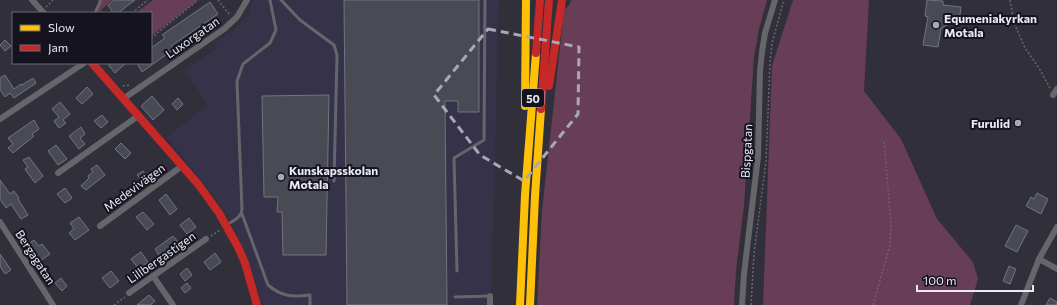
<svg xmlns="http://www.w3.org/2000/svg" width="1057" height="305" font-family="Commissioner,sans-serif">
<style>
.built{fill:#35324a}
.green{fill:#683e57}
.building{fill:#494b54;stroke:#72747e}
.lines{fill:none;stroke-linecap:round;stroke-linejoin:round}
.path{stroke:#69676d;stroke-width:1.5;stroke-dasharray:2 2;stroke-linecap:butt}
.lane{stroke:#66656a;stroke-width:3}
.street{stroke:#66656a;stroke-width:6}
.slow{stroke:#ffc107;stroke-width:8}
.jam{stroke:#c62828;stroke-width:8}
.marked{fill:none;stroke:#a9a8b5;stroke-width:3;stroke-dasharray:8 5;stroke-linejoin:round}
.poi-dot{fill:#a9a8b5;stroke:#15141e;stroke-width:1.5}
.labels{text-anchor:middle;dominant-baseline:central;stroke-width:4;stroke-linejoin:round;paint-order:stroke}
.shield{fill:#15141e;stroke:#aaa9b6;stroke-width:1}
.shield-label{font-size:11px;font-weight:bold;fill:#eae9f7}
.poi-label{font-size:12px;font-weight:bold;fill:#eae9f7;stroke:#15141e;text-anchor:start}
.street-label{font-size:12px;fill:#eae9f7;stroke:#15141e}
</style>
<rect width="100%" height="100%" fill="#302f3a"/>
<polygon class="built" points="253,0 499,0 491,305 263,305 248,259 231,222 212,194 167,137 207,105 185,70 215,49 217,41 236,28 248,14"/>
<g class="green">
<polygon points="97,0 112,0 98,13 95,13 100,3"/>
<polygon points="153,0 198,0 151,36 151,13 136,13"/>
<polygon points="571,0 767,0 759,29 754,57 744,205 736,271 734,305 537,305 542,211 564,10 570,4"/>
<polygon points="793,0 869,0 864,91 901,139 937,219 973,262 978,279 970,305 763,305 772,66"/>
</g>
<g class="building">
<polygon points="114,0 135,0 118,13 113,13 108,5"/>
<polygon points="344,0 479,0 479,112 458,112 458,101 445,101 447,305 347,305"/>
<polygon points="927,0 943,1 943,5 961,7 959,22 951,22 941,29 938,47 923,45 928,17 925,16"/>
<polygon points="210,2 218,14 171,46 174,49 142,72 137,63 151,63 151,48 165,38 162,35"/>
<polygon points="5,40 11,46 5,51 0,45"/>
<polygon points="107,63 126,63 115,73"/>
<polygon points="5,75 14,89 21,84 22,85 33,78 36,83 14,98 10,93 5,97 0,90 0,78"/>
<polygon points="87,87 93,94 82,104 76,98"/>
<polygon points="329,95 326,255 283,255 282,212 277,212 278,197 264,197 262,96"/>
<polygon points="152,96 164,110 153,120 141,106"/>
<polygon points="178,98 183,104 177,110 172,104"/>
<polygon points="60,102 70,114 63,120 66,123 59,128 54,121 59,117 52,109"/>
<polygon points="102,115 108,122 101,128 94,121"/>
<polygon points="34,120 39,129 32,134 34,136 13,153 8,148 13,144 8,138"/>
<polygon points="81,127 85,134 80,138 85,144 79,149 69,136"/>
<polygon points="121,143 131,153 125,159 115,149"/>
<polygon points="56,145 67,159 58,165 48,151"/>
<polygon points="29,157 43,176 35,183 25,169 28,167 23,160"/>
<polygon points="97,165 105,175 86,190 81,186 89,178 88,176 93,172 91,169"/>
<polygon points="143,171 147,177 142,181 137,175"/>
<polygon points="0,180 10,194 14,191 19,198 18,199 28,215 21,219 11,204 6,208 0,199"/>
<polygon points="65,188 72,198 65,203 57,194"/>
<polygon points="125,192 129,197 123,201 119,196"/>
<polygon points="1037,193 1048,199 1041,214 1026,206 1031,197 1034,199"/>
<polygon points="166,194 177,209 170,215 159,200"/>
<polygon points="143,212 154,224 147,230 136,217"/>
<polygon points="79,217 89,230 75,240 69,233 74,229 70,223"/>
<polygon points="189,218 196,227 187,234 180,225"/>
<polygon points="1016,225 1028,231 1017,252 1005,246"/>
<polygon points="173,236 180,244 161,258 155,249"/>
<polygon points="34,240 39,246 42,244 50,254 40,261 28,244"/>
<polygon points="141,252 148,262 139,269 131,259"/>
<polygon points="215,253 221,262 210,270 204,262"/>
<polygon points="0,254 11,270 5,274 0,266"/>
<polygon points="1009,266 1016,269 1010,284 1003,281"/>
<polygon points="187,268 192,275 185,281 180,274"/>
<polygon points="111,271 119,281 110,288 102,278"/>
<polygon points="61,278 67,286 62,291 55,283"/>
<polygon points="187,283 191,288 185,293 181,288"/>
<polygon points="149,295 155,301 150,305 137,305"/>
<polygon points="1050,298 1057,302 1057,305 1046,305"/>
</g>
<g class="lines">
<g class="path">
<polyline points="218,0 229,14"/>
<polyline points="1010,0 1014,23 1025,48 1039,68 1050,88"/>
<polyline points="46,7 53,0"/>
<polyline points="132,13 148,0"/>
<polyline points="151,38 198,0"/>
<polyline points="123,86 130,85"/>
<polyline points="211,236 220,230"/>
<polyline points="114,305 125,297"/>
<polyline points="751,305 754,254 766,161 770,62 772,43 784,0"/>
<polyline points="873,305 890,245 891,225 884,140"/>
</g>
<g class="lane">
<polyline points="281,0 300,20 334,45 337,55 334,181"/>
<polyline points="95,13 101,0"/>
<path d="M242 214 268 285C282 297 292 297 310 295V305"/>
<path d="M226 225C233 221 241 218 242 210L237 81 243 64 270 43 276 30 270 0"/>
<polyline points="457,271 454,158 484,140 485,0"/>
<polyline points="455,297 490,296"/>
</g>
<g class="street">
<polyline points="32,0 44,13"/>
<polyline points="1053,95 1057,89"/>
<polyline points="123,99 224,29 237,17 247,0"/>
<polyline points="0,119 84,63"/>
<polyline points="58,173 138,116"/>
<polyline points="0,222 53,305"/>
<polyline points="100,226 182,166"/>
<polyline points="1039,259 1057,269"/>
<polyline points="153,276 173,305"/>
<polyline points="129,293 206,239"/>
<polyline points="490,296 490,305"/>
<polyline points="742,305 744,274 758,157 760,71 762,52 765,33 775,0"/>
<polyline points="1021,305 1039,259 1057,227"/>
</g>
<g class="slow">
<polyline points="525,106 526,0"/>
<polyline points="520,305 525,195 536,53"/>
<polyline points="530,305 535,196 541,109"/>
</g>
<g class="jam">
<polyline points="536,53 540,0"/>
<polyline points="92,63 198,184 219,213 238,247 245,263 257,305"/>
<polyline points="549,86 562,0"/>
<polyline points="541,109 549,0"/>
</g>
</g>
<path class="marked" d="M488 29 579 47 578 114 524 181 480 155 434 95Z"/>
<g class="poi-dot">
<circle cx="936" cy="25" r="4"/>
<circle cx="1018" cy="123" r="4"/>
<circle cx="281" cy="177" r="4"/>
</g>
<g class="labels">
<rect class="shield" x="522" y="89" width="22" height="18" rx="3"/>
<g class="shield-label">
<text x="533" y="98">50</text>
</g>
<g class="poi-label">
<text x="944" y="18">Equmeniakyrkan<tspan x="944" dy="14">Motala</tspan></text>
<text x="1010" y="123" text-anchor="end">Furulid</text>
<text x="289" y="170">Kunskapsskolan<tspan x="289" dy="14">Motala</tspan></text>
</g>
<g class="street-label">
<text transform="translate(192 37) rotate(-35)">Luxorgatan</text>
<text transform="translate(746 151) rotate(-87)">Bispgatan</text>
<text transform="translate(134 187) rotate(-36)">Medevivägen</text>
<text transform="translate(36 257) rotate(57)">Bergagatan</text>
<text transform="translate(161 257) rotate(-35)">Lillbergastigen</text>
</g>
</g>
<rect x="12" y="12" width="140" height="52" fill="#15141e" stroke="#6a6975"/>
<rect x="20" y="25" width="20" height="6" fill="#ffc107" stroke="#6a6975"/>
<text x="48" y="32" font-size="12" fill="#eae9f7">Slow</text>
<rect x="20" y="45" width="20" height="6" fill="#c62828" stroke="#6a6975"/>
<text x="48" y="52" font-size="12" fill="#eae9f7">Jam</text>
<path d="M917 285v6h116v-6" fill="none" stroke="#eae9f7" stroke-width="2"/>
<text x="923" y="285" font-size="12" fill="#eae9f7" stroke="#15141e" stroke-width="3" paint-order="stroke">100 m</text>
</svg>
